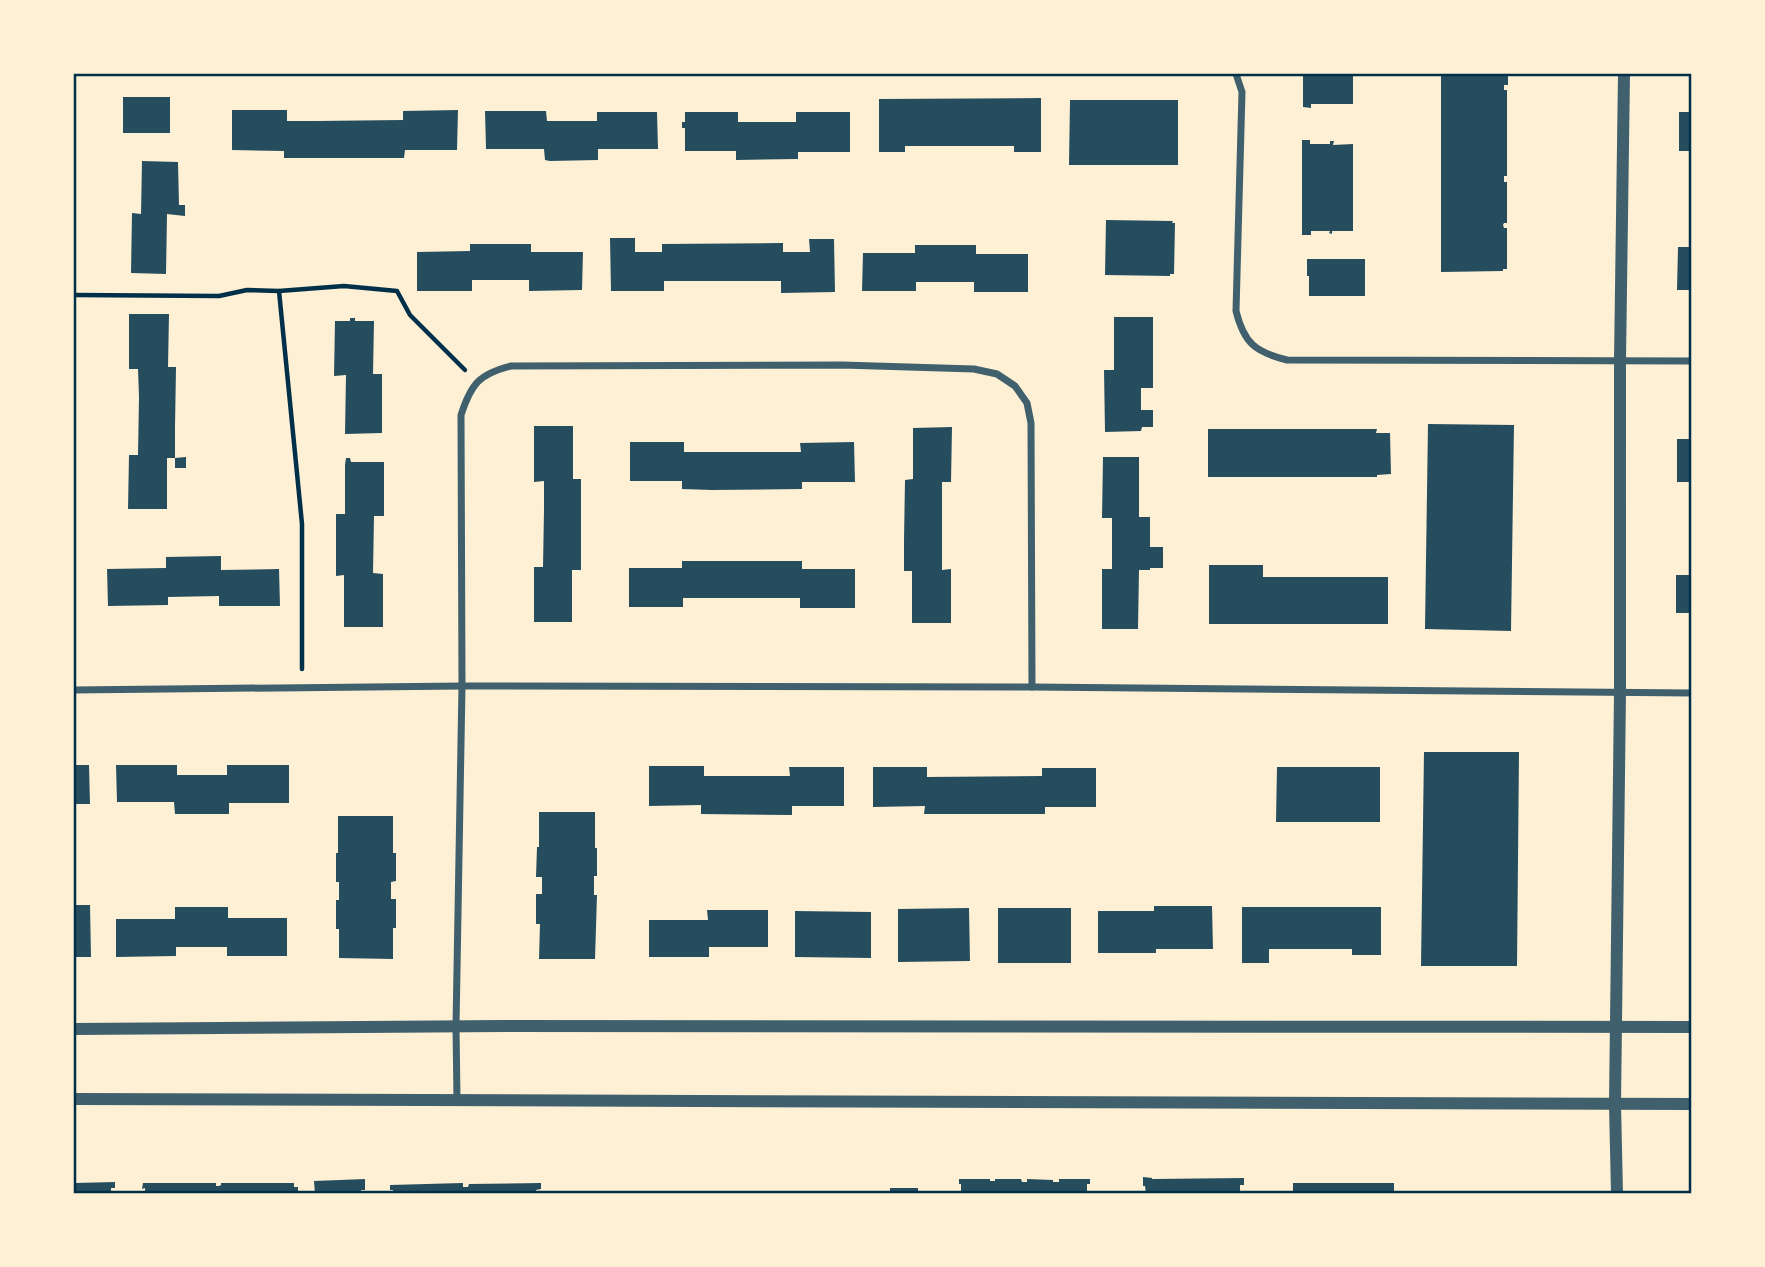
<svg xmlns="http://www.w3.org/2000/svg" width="1765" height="1267" font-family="Rubik,sans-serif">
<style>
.building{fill:#264d5e}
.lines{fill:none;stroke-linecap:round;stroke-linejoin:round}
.path{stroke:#003049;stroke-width:4.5}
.minor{stroke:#3f606c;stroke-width:7}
.tertiary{stroke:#3f606c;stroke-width:12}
.neatline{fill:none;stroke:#003049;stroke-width:2.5}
</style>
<rect width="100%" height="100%" fill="#fdf0d5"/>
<g class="building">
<polygon points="1303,74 1353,74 1353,104 1311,104 1311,108 1303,107"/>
<polygon points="1441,74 1508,74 1508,85 1504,85 1504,90 1507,90 1507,176 1504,176 1504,182 1507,182 1507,223 1504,223 1503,225 1504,228 1507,228 1507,269 1503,269 1503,271 1441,272"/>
<rect x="123" y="97" width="47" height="36"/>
<polygon points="1041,98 1041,152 1014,152 1014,146 905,146 905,152 879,152 879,99"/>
<polygon points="1070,100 1178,100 1178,165 1069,165"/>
<polygon points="232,110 287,110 287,121 316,121 403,120 403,111 458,110 457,150 405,150 404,158 284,158 284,151 232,150"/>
<polygon points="485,111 546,111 547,121 597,121 597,112 657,112 658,149 598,149 598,160 550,161 545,160 544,149 486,149"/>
<polygon points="685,112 738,112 738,122 796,122 796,112 850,112 850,152 798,152 798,159 736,160 736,151 685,151 685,128 682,128 682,122 685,122"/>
<rect x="1679" y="112" width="12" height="39"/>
<polygon points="1302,140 1310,140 1310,144 1330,144 1330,141 1334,141 1333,145 1353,144 1353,231 1332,231 1332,234 1329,233 1330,231 1311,231 1311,235 1302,235"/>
<polygon points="142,161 178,162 179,205 185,205 185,216 167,214 166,274 131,273 132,213 141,214"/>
<polygon points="1106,220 1173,221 1172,223 1175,223 1174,274 1170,274 1170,276 1105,275"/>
<polygon points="610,238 635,238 635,252 662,252 662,244 783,243 783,252 810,252 809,239 834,239 835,292 781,293 781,281 664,281 664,291 611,291"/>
<polygon points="470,244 531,244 531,252 583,252 582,290 529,291 529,280 472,280 472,291 417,291 417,252 470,251"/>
<polygon points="915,245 976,245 976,254 1028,254 1028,292 974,292 974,282 916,282 916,291 862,291 863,253 915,253"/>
<polygon points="1678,247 1691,247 1691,290 1677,290"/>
<polygon points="1307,259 1365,259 1365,296 1309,296 1309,276 1307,276"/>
<polygon points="129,314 169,314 168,367 176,367 175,427 175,458 167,458 167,509 128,509 129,455 138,455 139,397 138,369 129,369"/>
<polygon points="1114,317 1153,317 1153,388 1141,388 1141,410 1153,410 1153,427 1142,427 1141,431 1105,432 1104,370 1114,370"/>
<polygon points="350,318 355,318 355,321 374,321 373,374 382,374 382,433 345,434 346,375 334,376 335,321 350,321"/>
<polygon points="1428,424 1514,425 1511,631 1425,629"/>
<polygon points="534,426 573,426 573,479 581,479 581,570 572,570 572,622 534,622 534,567 543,567 544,510 544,481 534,482"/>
<polygon points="952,427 951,482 942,482 942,570 951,569 951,623 912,623 912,571 904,571 904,541 905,480 913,479 913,428"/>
<polygon points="1208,429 1377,429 1376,433 1390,433 1391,474 1377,475 1377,477 1208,477"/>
<rect x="1677" y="439" width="14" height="43"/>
<polygon points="630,442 684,442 684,452 801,452 800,443 854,442 855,482 802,482 802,489 712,490 682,489 682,481 630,481"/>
<polygon points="186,457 186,468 175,468 175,458"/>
<polygon points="1103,457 1139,457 1139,517 1150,517 1150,547 1163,547 1163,568 1150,568 1150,570 1139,570 1138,629 1102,629 1102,569 1112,569 1112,518 1102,518"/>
<polygon points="346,458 350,458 351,462 384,462 384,516 374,516 373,573 383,574 383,627 344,627 344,575 336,576 336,514 345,514 345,465"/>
<polygon points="221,556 221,570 279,569 280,606 219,606 219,596 168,597 168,605 108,606 107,569 166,568 166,557"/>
<polygon points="682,561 802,561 802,569 855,569 855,608 800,608 800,598 683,598 683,607 629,607 629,568 682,568"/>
<polygon points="1209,565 1263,565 1263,577 1388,577 1388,624 1209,624"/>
<rect x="1676" y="575" width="15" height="38"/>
<polygon points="1424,752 1519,752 1517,966 1421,966"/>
<polygon points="74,765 89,765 90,804 74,804"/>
<polygon points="116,765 177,765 177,775 227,775 227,765 289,765 289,803 229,803 229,814 175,814 174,802 117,802"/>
<polygon points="649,766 704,766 704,776 790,776 789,767 844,767 844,806 792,806 792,815 701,814 701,805 649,806"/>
<polygon points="873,767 927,767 927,777 1042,776 1042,768 1096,768 1096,807 1045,807 1045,814 924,814 925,806 873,807"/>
<polygon points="1277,767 1380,767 1380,822 1276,822"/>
<polygon points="539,812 595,812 595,848 597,848 597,876 594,876 594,895 597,895 595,959 539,959 540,924 536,924 536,894 542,894 542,877 536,877 537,847 539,847"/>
<polygon points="338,816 393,816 393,853 396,853 396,881 391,882 391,899 396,899 396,928 393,928 393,959 339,958 339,929 336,929 336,900 339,900 339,882 336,882 336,853 338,853"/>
<polygon points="74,905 90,905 91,957 74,957"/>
<polygon points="1154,906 1212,906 1213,949 1156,949 1156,953 1098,953 1098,911 1154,911"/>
<polygon points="175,907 228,907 228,918 287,918 287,956 227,956 227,947 176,947 176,956 116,957 116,919 175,919"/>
<polygon points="1242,907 1381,907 1381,955 1352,955 1352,949 1269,949 1269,963 1242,963"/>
<polygon points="969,908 970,961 898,962 898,909"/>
<rect x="998" y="908" width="73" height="55"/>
<polygon points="707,910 768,910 768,947 709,947 709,957 649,957 649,920 708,920"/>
<polygon points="795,911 871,912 871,958 795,957"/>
<polygon points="1143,1177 1152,1178 1152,1179 1244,1178 1244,1185 1240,1185 1240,1194 1146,1194 1145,1186 1143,1186"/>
<polygon points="365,1179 365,1190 361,1190 361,1194 315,1194 314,1181"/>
<polygon points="959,1179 990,1179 990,1181 995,1181 995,1179 1021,1179 1022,1182 1027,1182 1027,1179 1053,1180 1053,1182 1059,1182 1059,1179 1090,1179 1090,1184 1087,1184 1087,1194 961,1194 961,1184 959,1184"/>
<polygon points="115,1182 115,1188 111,1188 111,1194 74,1194 74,1183"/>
<polygon points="143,1183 216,1183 216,1186 219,1186 221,1185 221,1183 294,1183 294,1187 298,1187 298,1194 145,1194 145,1188 142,1189"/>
<polygon points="463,1183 463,1187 468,1187 469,1184 541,1183 541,1189 536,1190 536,1194 393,1194 393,1190 390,1190 390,1185"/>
<rect x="1293" y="1183" width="101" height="11"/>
<rect x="890" y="1188" width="28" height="6"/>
</g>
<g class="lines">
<g class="path">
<polyline points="279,291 344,286 397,291 410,315 465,370"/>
<polyline points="74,295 219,296 247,290 279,291 302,524 302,669"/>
</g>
<g class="minor">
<path d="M1236 74 1242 92 1236 311C1244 343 1255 352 1287 360L1692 361"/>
<polyline points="74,690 462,686 1032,687 1692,693"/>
<path d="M457 1100 456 1026 462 686 461 415C471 384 479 374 511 366L842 365 974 369 997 374 1015 386 1027 403 1031 423 1032 687"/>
</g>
<g class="tertiary">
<polyline points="74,1029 504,1026 1692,1027"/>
<polyline points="74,1099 1692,1104"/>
<polyline points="1617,1194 1615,1104 1620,692 1620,361 1624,74"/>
</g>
</g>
<rect width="1765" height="1267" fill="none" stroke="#fdf0d5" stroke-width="150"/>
<rect x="75" y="75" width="1615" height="1117" class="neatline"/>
</svg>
